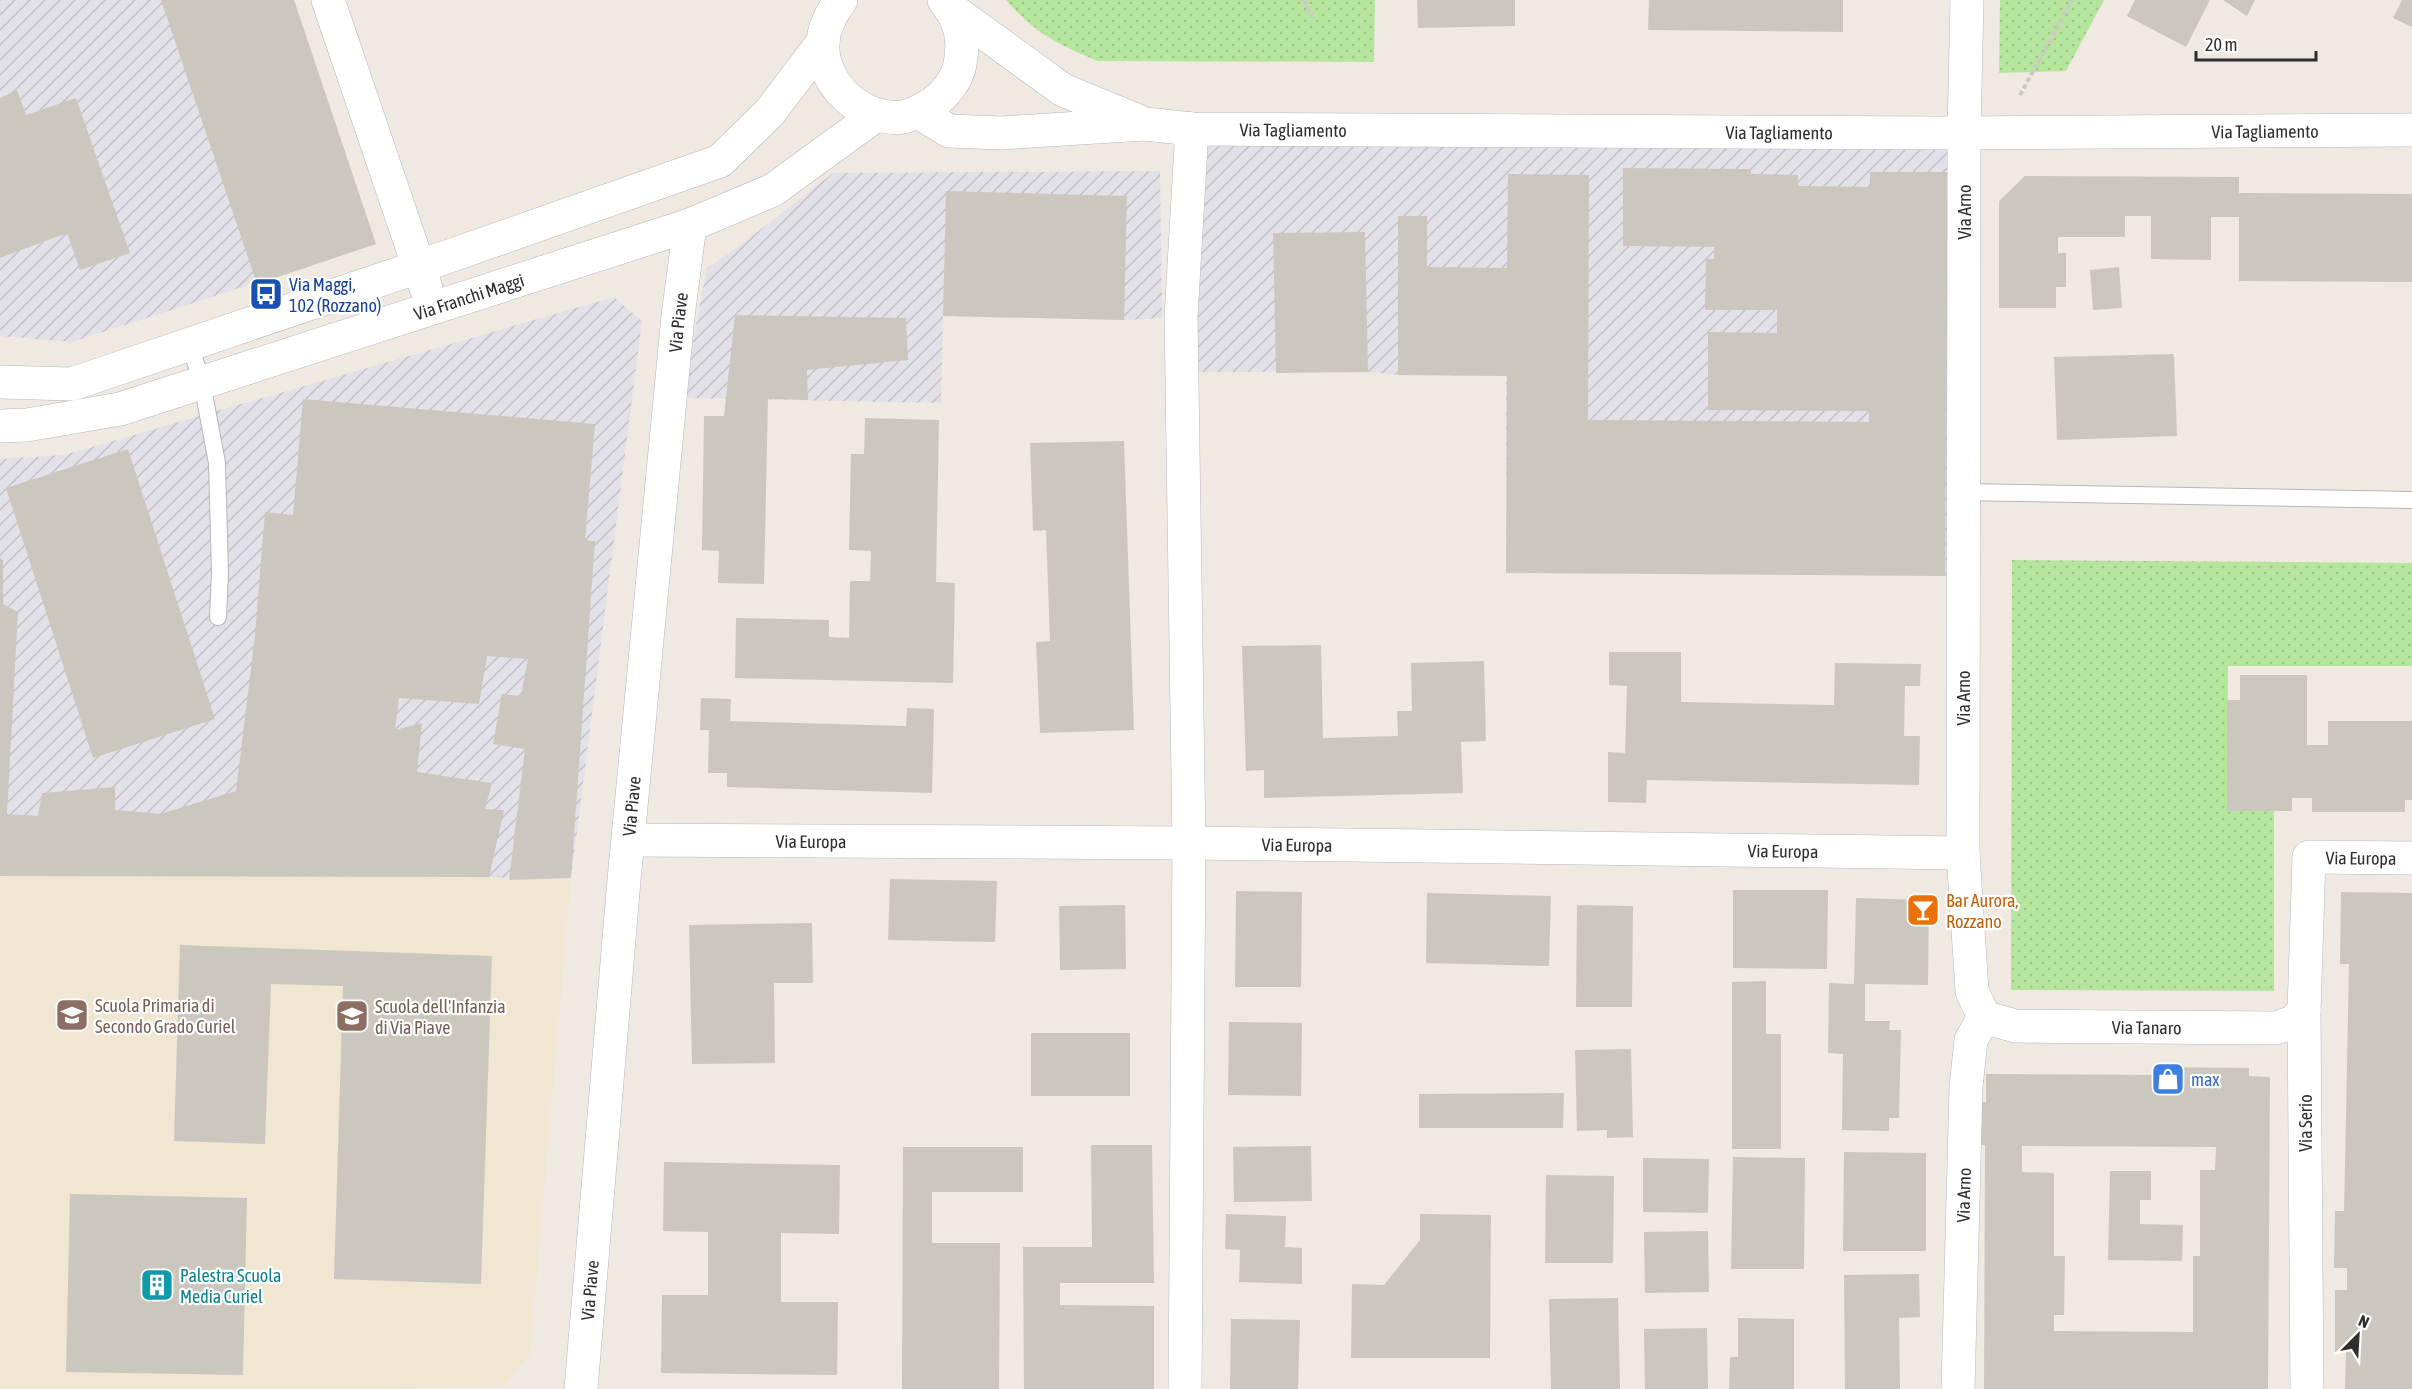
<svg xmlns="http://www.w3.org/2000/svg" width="2412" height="1389" font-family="'Asap Condensed',sans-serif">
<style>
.industrial{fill:url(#industrial-furrows)}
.education{fill:#f0e6d1}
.grass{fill:url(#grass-dots)}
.building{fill:#cbc7bf;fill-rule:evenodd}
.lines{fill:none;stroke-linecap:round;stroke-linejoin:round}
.service-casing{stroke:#b4b7c1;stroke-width:18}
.minor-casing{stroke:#b4b7c1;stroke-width:34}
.path{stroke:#c9c9c9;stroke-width:4;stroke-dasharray:4.5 3;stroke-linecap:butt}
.service{stroke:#fff;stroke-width:16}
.minor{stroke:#fff;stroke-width:33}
.labels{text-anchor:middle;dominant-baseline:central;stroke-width:4.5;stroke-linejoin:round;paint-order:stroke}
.street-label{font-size:18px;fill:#2e2e2e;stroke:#fff}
.transit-label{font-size:18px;fill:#164399;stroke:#fff;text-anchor:start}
.food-label{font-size:18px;fill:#c56008;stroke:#fff;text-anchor:start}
.education-label{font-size:18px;fill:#785e54;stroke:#fff;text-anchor:start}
.shop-label{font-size:18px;fill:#366cbe;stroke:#fff;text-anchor:start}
.culture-label{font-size:18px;fill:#0d838f;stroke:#fff;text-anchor:start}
</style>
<defs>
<pattern id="industrial-furrows" width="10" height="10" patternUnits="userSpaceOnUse" patternTransform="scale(1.5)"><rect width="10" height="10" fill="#e3e1e8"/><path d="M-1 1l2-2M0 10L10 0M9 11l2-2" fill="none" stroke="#c3c1c7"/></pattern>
<pattern id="grass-dots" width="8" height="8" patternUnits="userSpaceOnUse" patternTransform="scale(1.5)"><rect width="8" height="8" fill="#b6e59e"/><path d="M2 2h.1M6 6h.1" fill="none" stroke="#9dc588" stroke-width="1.8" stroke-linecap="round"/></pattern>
</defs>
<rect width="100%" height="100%" fill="#efe9e1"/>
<g class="industrial">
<polygon points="0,0 294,0 376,244 72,342 0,336"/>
<polygon points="1192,129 1964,133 1963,576 1506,573 1506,376 1398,375 1368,372 1182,372"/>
<polygon points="1160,171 1162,318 1124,320 943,316 941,403 682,398 707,268 742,244 833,173"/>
<polygon points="614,297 642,321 571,878 0,876 0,459 64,455"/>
</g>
<polygon class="education" points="0,876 489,877 509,880 571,878 530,1354 505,1385 389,1389 0,1389"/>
<g class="grass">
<path d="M1006 0H1375L1374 62 1098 61C1057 44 1036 34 1006 0Z"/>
<polygon points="2000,0 2104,0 2066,71 1999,73"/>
<polygon points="2012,560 2412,563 2412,666 2228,666 2227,811 2274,811 2274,991 2011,990"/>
</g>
<g class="building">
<polygon points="161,0 294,0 376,244 257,284"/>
<polygon points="1417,0 1515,0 1515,26 1418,28"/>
<polygon points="1649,0 1843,0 1843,32 1648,30"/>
<polygon points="2135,0 2210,0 2186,47 2127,16"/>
<polygon points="2223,0 2255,0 2247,16"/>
<polygon points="2402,0 2412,0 2412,27 2393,18"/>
<polygon points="17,90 26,115 76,98 130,253 80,270 67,233 0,258 0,98"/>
<polygon points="1623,168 1751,169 1751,174 1798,175 1798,186 1870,187 1870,172 1948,172 1945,576 1506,573 1507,376 1398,375 1398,216 1427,216 1427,267 1507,268 1508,174 1589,175 1588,420 1869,422 1869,411 1708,410 1708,332 1777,333 1777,310 1705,310 1706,259 1714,259 1714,247 1623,246"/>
<polygon points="2025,176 2239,177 2239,193 2412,194 2412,282 2239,281 2239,217 2211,217 2211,260 2151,259 2151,216 2125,216 2125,237 2058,237 2058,253 2066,253 2066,287 2056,287 2056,308 1999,308 1999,201"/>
<polygon points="946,191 1127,196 1124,320 943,316"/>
<polygon points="1365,232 1368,372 1276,373 1273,233"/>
<polygon points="2119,267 2122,308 2093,310 2090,270"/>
<polygon points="735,315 906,318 908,360 807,370 808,400 768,399 764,584 718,583 719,551 702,550 704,416 724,416"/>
<polygon points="2174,354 2177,436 2057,440 2054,357"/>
<polygon points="303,399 595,424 585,540 595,541 571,878 509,880 525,749 493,744 502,694 521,696 528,659 487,656 479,704 399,698 395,730 422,723 417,772 492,783 485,809 504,810 489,877 0,876 0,558 3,560 3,604 18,612 7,814 38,816 42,793 115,787 115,810 160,814 236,791 255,635 265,512 293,515"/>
<polygon points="865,418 939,420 936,582 955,583 953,683 735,678 736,618 829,620 829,637 849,638 850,581 870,581 871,551 849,550 851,454 864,454"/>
<polygon points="1124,441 1134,730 1040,733 1036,642 1050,641 1046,530 1033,531 1030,443"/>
<polygon points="128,449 215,719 93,758 6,488"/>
<polygon points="1321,645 1323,738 1398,736 1397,711 1412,711 1411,663 1484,661 1486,741 1461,742 1463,793 1264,798 1264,770 1246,771 1242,646"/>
<polygon points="1609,652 1681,652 1681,702 1834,705 1835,663 1921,664 1920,686 1905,686 1904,736 1920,736 1919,785 1647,780 1646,803 1608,802 1608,752 1625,753 1627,686 1609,685"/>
<polygon points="2240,675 2307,675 2307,745 2328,745 2328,721 2412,721 2412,800 2405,800 2405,812 2312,812 2312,798 2292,798 2292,811 2227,811 2227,700 2240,700"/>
<polygon points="701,698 731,699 730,721 906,726 907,708 934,709 932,793 727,787 727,773 708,773 709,730 700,730"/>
<polygon points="890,879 997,881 995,942 888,940"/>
<polygon points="1733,890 1828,890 1827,969 1733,968"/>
<polygon points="1236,891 1302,892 1301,987 1235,987"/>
<polygon points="2341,892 2412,893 2412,1389 2345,1389 2346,1352 2335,1352 2335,1290 2347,1290 2347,1268 2334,1268 2335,1211 2344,1211 2345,1166 2349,964 2340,964"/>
<polygon points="1427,893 1551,896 1549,966 1426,963"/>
<polygon points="1856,898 1929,900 1928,985 1865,984 1865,1021 1890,1021 1889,1030 1901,1030 1899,1118 1889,1118 1889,1131 1842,1130 1843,1054 1828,1053 1829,983 1854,984"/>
<polygon points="1125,905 1126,969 1060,970 1059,906"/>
<polygon points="1577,905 1633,906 1632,1007 1576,1007"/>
<polygon points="812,923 813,983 774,983 775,1063 692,1064 689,925"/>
<polygon points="180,945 492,956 481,1284 334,1279 343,986 271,984 265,1144 174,1141"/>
<polygon points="1766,981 1766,1034 1781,1034 1781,1149 1732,1149 1732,982"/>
<polygon points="1229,1022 1302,1023 1301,1096 1228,1095"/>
<rect x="1031" y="1033" width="99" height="63"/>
<polygon points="1631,1049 1633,1137 1607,1138 1607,1130 1577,1131 1575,1050"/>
<path d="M2162 1067 2249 1068V1076L2270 1077 2268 1389H1984L1985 1145H1978V1102H1986V1074L2162 1075ZM2022 1146 2216 1147 2215 1170H2200V1256H2193V1332L2054 1331V1315H2064L2065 1256H2054V1173L2022 1172Z"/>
<polygon points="1564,1093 1563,1128 1419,1128 1419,1094"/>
<polygon points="1091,1145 1152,1145 1154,1283 1060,1283 1060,1305 1154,1306 1154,1389 1024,1389 1023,1247 1092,1247"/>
<polygon points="1311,1146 1312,1201 1234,1202 1233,1147"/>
<polygon points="903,1147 1023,1147 1023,1192 932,1192 932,1243 1000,1243 999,1389 902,1389"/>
<polygon points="1844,1152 1926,1153 1926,1251 1843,1251"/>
<polygon points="1733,1157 1805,1158 1804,1269 1731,1269"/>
<polygon points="1643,1158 1709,1159 1708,1213 1643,1212"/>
<polygon points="664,1162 840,1165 839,1234 781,1233 781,1302 838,1302 837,1375 661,1373 662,1295 708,1295 708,1232 663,1231"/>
<polygon points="2110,1171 2151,1171 2151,1200 2140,1200 2140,1224 2183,1225 2182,1261 2108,1260"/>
<polygon points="1546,1175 1614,1176 1613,1263 1545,1263"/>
<polygon points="70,1194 247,1198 243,1375 66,1372"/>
<polygon points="1226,1214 1286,1216 1285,1247 1302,1248 1302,1284 1239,1282 1240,1250 1225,1249"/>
<polygon points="1420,1214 1491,1215 1490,1358 1351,1358 1352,1284 1384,1285 1420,1240"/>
<polygon points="1708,1231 1709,1292 1645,1293 1644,1232"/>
<polygon points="1919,1274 1920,1317 1899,1318 1900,1389 1845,1389 1844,1275"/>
<polygon points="1618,1298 1620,1389 1551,1389 1549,1299"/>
<polygon points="1738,1318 1794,1319 1794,1389 1729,1389 1730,1357 1738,1357"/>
<polygon points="1231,1319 1300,1320 1298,1389 1230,1389"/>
<polygon points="1707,1328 1708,1389 1645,1389 1644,1329"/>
</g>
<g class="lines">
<g class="service-casing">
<g id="service">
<polyline points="190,345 202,383 217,463 220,573 218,617"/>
<polyline points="1964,492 2412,500"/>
</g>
</g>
<g class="minor-casing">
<g id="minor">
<polyline points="328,0 426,288"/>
<path d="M841 0C832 12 824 26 823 42 820 83 861 122 903 117 914 115 923 109 932 104 945 95 957 80 960 64 965 39 960 19 944 0"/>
<polyline points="1967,0 1964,133 1963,853 1972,991 1984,1017"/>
<polyline points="954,11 1063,90 1138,121"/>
<path id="s1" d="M918 112 949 131 1001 133 1145 124 1192 129 1941 133 2412 130"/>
<polyline points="0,382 72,384 418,267 720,161 770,112 823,42"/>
<path id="s2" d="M0 426 27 425 120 409 690 225 773 190 876 115"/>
<path id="s3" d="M629 840 1189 843 1963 853"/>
<path id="s4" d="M1984 1017 2015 1026 2276 1028 2293 1022 2304 1011"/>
<path id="s5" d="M581 1389 624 880 678 316 690 225"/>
<polyline points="1185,1389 1189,843 1181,317 1192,129"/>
<path id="s6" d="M1958 1389 1966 1087 1971 1040 1984 1017"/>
<path id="s7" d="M2307 1389 2304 1011 2309 857 2412 858"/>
</g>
</g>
<g class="path">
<polyline points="1304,0 1313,18"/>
<polyline points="2020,95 2072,0"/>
</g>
<use href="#service" class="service"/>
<use href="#minor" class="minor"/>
</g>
<defs>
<g id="bus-square" transform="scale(1.725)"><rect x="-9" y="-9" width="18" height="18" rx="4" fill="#1a4fb4" stroke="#fff"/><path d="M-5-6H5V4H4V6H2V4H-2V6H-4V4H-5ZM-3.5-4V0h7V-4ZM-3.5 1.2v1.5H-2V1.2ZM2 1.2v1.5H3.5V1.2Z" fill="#fff"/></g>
<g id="bar-square" transform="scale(1.725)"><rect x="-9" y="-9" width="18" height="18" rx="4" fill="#e8710a" stroke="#fff"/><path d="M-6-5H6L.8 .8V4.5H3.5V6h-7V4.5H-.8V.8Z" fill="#fff"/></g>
<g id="school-square" transform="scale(1.725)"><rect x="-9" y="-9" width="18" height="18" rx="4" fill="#8d6e63" stroke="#fff"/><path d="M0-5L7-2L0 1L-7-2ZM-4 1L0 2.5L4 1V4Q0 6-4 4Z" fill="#fff"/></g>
<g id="shop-square" transform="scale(1.725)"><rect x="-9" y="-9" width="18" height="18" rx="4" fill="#3f7fe0" stroke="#fff"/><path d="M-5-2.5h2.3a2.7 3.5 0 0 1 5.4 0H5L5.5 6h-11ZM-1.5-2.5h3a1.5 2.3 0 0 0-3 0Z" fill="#fff"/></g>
<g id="building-square" transform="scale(1.725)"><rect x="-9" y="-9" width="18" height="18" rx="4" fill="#0f9aa8" stroke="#fff"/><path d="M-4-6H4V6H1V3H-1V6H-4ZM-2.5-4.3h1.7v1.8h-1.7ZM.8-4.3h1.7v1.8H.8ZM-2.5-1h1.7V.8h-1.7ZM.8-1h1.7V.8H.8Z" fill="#fff"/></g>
</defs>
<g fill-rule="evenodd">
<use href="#bus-square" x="266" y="294"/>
<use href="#bar-square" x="1923" y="910"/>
<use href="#school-square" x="72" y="1015"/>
<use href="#school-square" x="352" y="1016"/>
<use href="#shop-square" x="2168" y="1079"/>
<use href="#building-square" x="157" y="1285"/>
</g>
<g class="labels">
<g class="street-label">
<text stroke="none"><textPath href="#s1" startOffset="381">Via Tagliamento</textPath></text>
<text stroke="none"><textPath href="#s1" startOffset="1353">Via Tagliamento</textPath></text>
<text stroke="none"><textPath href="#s1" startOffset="867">Via Tagliamento</textPath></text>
<text transform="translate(1964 212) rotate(-90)">Via Arno</text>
<text stroke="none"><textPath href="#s2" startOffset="488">Via Franchi Maggi</textPath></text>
<text stroke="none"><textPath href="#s5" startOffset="1071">Via Piave</textPath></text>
<text transform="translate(1963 698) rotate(-90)">Via Arno</text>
<text stroke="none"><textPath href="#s5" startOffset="585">Via Piave</textPath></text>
<text stroke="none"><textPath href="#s3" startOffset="182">Via Europa</textPath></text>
<text stroke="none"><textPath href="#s3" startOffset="668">Via Europa</textPath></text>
<text stroke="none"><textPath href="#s3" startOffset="1154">Via Europa</textPath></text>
<text stroke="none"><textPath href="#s7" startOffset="584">Via Europa</textPath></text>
<text stroke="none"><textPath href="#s4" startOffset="164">Via Tanaro</textPath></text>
<text transform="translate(2305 1123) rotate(-90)">Via Serio</text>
<text stroke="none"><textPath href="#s6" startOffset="194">Via Arno</textPath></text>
<text stroke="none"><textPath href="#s5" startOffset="99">Via Piave</textPath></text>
</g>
<g class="transit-label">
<text x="289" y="284">Via Maggi,<tspan x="289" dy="21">102 (Rozzano)</tspan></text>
</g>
<g class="food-label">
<text x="1946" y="900">Bar Aurora,<tspan x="1946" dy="21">Rozzano</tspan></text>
</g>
<g class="education-label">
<text x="95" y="1005">Scuola Primaria di<tspan x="95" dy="21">Secondo Grado Curiel</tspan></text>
<text x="375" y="1006">Scuola dell'Infanzia<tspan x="375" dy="21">di Via Piave</tspan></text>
</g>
<g class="shop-label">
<text x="2191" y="1079">max</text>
</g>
<g class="culture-label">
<text x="180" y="1275">Palestra Scuola<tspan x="180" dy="21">Media Curiel</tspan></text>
</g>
</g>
<g transform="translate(2358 1335) rotate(24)" stroke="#ffffff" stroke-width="4.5" paint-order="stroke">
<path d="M0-4.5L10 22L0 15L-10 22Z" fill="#2e2e2e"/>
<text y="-9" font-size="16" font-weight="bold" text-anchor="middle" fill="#2e2e2e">N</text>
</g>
<path d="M2196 51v9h120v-9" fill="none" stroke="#2e2e2e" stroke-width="3"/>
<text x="2205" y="51" font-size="18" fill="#2e2e2e" stroke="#ffffff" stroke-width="4.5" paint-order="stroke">20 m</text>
</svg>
